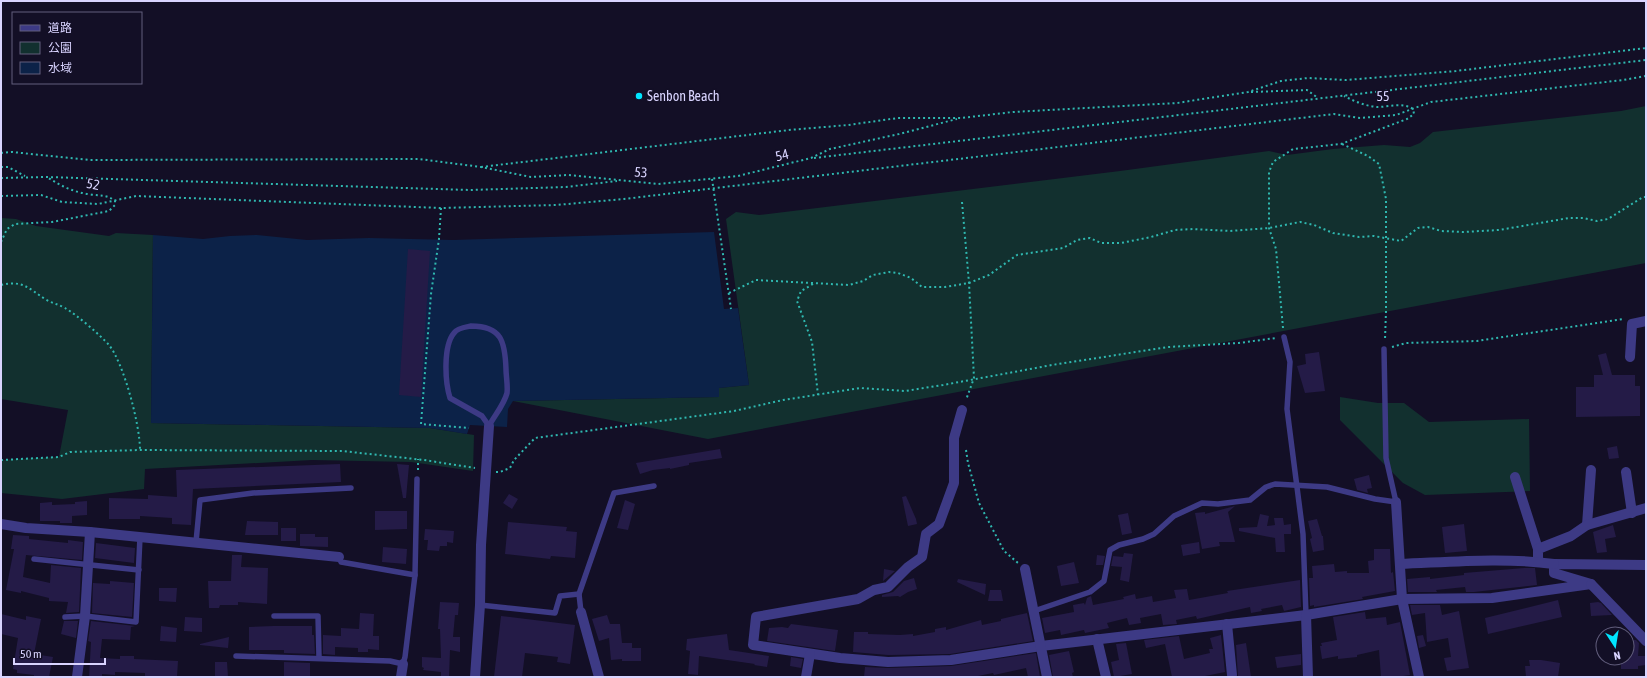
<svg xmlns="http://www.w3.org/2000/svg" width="1647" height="678" font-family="'Asap Condensed','Noto Sans JP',sans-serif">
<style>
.green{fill:#12302f}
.water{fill:#0c2248}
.building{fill:#241b47}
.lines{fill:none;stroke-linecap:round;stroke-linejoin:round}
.path{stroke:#2fb8b0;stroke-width:2;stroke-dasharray:2 3;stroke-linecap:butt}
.lane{stroke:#3d3a85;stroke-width:5.5}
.street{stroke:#3d3a85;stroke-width:10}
.poi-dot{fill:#00e5ff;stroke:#130f26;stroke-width:1.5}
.labels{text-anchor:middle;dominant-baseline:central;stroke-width:3.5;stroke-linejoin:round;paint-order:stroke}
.poi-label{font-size:14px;fill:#d9d4ff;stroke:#130f26;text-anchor:start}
.street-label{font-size:14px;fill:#d9d4ff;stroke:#130f26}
</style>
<rect width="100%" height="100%" fill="#130f26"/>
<g class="green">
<polygon points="1646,106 1646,263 708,439 513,401 718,397 718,388 749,385 726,219 736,212 759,215 1120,171 1269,151 1287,155 1333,149 1384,145 1410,147 1420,143 1433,132 1621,111"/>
<polygon points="1,218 16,219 36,226 109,236 116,233 153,235 151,423 430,428 474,435 473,471 411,462 312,460 145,469 144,489 62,499 1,493 1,460 59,457 68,410 1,399"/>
<polygon points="1340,397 1378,403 1404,403 1429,422 1529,419 1530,491 1425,495 1403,483 1340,420"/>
</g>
<polygon class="water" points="714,232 724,309 738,308 749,385 719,388 719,397 513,401 508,409 507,427 470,425 467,434 430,428 151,423 153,235 203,239 230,236 257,235 307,240 369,238 453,240"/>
<g class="building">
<polygon points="408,249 430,251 421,397 399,395"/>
<polygon points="1319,352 1325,391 1305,393 1297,366 1306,364 1305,354"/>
<polygon points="1606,353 1612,375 1635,375 1635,386 1640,386 1640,416 1576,417 1576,387 1594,387 1594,375 1603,375 1598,355"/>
<polygon points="1617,446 1619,458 1609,459 1607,448"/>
<polygon points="720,449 722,458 689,463 689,465 670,469 670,468 653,470 640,474 636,463"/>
<polygon points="340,464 341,482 193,489 191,525 172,524 172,518 140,516 140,519 109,519 109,498 148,499 148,495 177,497 176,470"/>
<polygon points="397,464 409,465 406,498 403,498"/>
<polygon points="1369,475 1372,488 1367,489 1368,493 1357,490 1354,479"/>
<polygon points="509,494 518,499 512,509 503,503"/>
<polygon points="906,496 916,519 917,524 908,526 902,497"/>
<polygon points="625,500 635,504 628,530 617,528"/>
<polygon points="87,501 87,515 72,516 72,523 60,523 60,521 40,521 40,503 52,502 52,505 75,504 75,502"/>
<polygon points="1235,506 1228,512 1235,542 1219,542 1220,546 1202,549 1195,513 1205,512 1205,514"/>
<polygon points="375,511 407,511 407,529 375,530"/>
<polygon points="1128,513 1132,533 1122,535 1118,515"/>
<polygon points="1260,514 1269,516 1267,526 1275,525 1274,518 1283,518 1284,525 1291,524 1291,534 1284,534 1285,552 1276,552 1275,538 1239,531 1239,528 1257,527"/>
<polygon points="1317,519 1322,536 1323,536 1324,550 1313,552 1310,539 1312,538 1308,521"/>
<polygon points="247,521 278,522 278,535 245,535"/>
<polygon points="508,522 567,527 566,531 577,532 575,558 551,556 550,559 505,554"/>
<polygon points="1464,524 1467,551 1445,553 1442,527"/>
<polygon points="1613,525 1616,537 1605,539 1607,552 1597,553 1593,532"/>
<rect x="281" y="528" width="15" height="13"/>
<polygon points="425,529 454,531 453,543 447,542 447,546 440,546 439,551 427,550 428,540 424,540"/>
<polygon points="300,534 315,534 315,537 328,537 328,547 300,546"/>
<polygon points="13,535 29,536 29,539 68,543 68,540 83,542 82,560 26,555 23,577 50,583 51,565 81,568 79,612 66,613 68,602 49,601 49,598 21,591 21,593 6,590 14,549 11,549"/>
<polygon points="1199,542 1200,553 1183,556 1181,545"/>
<polygon points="96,543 135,548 134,563 95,558"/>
<polygon points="383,547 407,549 406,564 382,562"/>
<polygon points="1374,549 1390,549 1391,573 1393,572 1395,591 1362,597 1363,599 1314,607 1314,605 1310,606 1309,578 1313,578 1312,566 1334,564 1335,572 1347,571 1347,573 1369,573 1368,561 1374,560"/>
<polygon points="1124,553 1133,554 1129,582 1120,580 1122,567 1111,566 1113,556 1123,557"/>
<polygon points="232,555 242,555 241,567 268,568 267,604 238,602 238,605 220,605 219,608 209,608 208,581 231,581"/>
<polygon points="1097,555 1105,556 1103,565 1096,565"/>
<polygon points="1074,562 1079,583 1061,586 1057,566"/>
<polygon points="1524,568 1535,568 1537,585 1474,592 1466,592 1465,587 1436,590 1437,592 1408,592 1407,579 1430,577 1430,579 1464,575 1464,573"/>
<polygon points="884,569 895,571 883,581"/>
<polygon points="914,578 917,589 908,592 900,597 898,596 882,597 882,595 893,592 904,581"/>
<polygon points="958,579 986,584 985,595 957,582"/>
<polygon points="1300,580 1301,607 1284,611 1282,605 1261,609 1262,611 1251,613 1250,607 1197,619 1196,616 1176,620 1177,624 1163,625 1161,614 1140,618 1141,623 1129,625 1127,618 1107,623 1109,628 1085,633 1084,630 1061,635 1060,630 1045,633 1042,618 1074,612 1073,605 1084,603 1085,605 1087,598 1091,596 1093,605 1124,599 1123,597 1135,594 1136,599 1152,596 1153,602 1176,598 1174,590 1187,589 1189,600 1228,593 1227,591"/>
<polygon points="110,581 134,583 132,617 92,613 93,583 110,584"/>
<polygon points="159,588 177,588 176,602 159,601"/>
<polygon points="990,590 1001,590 1003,601 988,601"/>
<polygon points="1558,600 1562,617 1488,634 1485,618"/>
<polygon points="440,602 459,603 458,615 455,615 453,637 460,637 460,652 450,650 449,677 441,677 441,672 423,670 424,668 422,667 422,657 441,658 440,629 438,629"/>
<polygon points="1598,602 1601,603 1612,615 1591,616 1590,603"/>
<polygon points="1410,605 1440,605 1442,615 1459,611 1469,668 1447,671 1444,658 1451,657 1448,638 1427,642 1425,613 1412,615"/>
<polygon points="1365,612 1366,619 1386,617 1387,625 1400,622 1410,675 1397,677 1381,677 1379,650 1357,655 1357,657 1338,659 1338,656 1322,659 1320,646 1322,646 1321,643 1337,640 1333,617"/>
<polygon points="360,613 374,614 373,636 379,636 379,650 368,649 368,652 358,652 358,648 335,647 335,655 323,654 323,635 341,636 341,628 359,629"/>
<polygon points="1027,613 1033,641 950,654 888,655 853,652 854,632 868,632 868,634 900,635 913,634 913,636 935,632 935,629 946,627 946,630 981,620 982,625 1001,621 1001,619"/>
<polygon points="1,614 26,620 26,616 41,619 34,654 53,657 49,677 34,677 34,675 17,673 17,670 13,669 18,638 1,634"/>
<polygon points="607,615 610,624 620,624 622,643 632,643 632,648 641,648 641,661 622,661 622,659 611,660 609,638 599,641 592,619"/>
<polygon points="501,616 575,625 570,664 557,662 558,657 525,653 522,677 494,677"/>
<polygon points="185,617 202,618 202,632 184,631"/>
<polygon points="64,621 78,621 76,638 61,634"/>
<polygon points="91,621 135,626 131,627 130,640 102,639 100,658 120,659 120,656 134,656 134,659 178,661 177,677 145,677 145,673 115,672 115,675 102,674 102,677 89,677 91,642 88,641"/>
<polygon points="791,624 838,630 835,651 767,641 769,628 782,627 788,628"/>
<polygon points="161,626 177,628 176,642 160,641"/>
<polygon points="274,626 312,626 312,635 314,635 315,654 284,653 284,650 249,650 249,627"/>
<polygon points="727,634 729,650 769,656 767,667 754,665 755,664 699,656 698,675 688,674 690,651 686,650 687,639"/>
<polygon points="1221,635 1225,672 1200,677 1172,677 1165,644 1146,648 1144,640 1179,636 1184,659 1210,653 1209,649 1213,649 1210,638"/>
<polygon points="1423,635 1426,646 1419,648 1417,636"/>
<polygon points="229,637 228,648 200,645 200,644"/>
<polygon points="1627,640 1636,640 1639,643 1638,656 1646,656 1646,665 1638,666 1638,669 1621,669 1621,658 1627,658"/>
<polygon points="1126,643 1132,674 1114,677 1111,662 1119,660 1116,644"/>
<polygon points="1246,643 1251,677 1238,677 1236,645"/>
<polygon points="1069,651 1074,672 1072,673 1073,677 1053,677 1049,655"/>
<polygon points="1036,653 1040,677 1028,677 1026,668 994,675 993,673 973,677 864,677 865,667 888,668 951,666"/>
<polygon points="1301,654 1301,665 1277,668 1275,657"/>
<polygon points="791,657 803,659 801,668 790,666"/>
<polygon points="1529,660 1541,660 1560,663 1558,677 1526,677 1525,666 1530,666"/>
<polygon points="215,662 227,662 228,677 215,677"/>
<polygon points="284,662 310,663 310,677 284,677"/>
</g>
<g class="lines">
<g class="path">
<polyline points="1251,92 1307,90 1318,98"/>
<polyline points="1342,144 1368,156 1379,164 1386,199 1386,311 1385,340"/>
<polyline points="1,153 12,152 90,160 419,159 481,167 531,177 568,175 658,184 738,176 811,158 830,149 899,134 957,119"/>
<polyline points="814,158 1646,60"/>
<polyline points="1,167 8,167 25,176"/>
<polyline points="481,167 789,130 848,125 898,118 961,118 1013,112 1177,103 1248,92 1281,81 1308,78 1346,80 1456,71 1646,48"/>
<polyline points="1,178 46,177 470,190 566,187 617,181"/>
<polyline points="712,179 731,309"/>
<polyline points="1,196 41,195 62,202 98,204 136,196 441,208 556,205 624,199 1334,114 1360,118 1396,115 1431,102 1623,80 1646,76"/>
<polyline points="962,202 969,283 974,378 966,400"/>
<polyline points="441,208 439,239 431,294 421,424 469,428"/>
<path d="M1 242 7 229 15 224 52 222 109 211 115 205V201C107 194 98 196 88 194 73 192 59 185 47 177"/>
<polyline points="813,284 801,291 797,301 812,342 818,395"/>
<path d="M1 285C23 280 28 288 45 299 51 303 58 304 65 308 77 315 99 334 109 345 124 364 140 425 140 450"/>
<polyline points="729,293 756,280 849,285 863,281 873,275 889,272 898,273 911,278 922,287 945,287 969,283 989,275 1017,255 1063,248 1077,240 1090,238 1101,243 1121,243 1151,237 1175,230 1193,229 1230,231 1269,228 1300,222 1314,225 1333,233 1359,237 1374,236 1401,241 1418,228 1428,227 1441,231 1463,232 1499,230 1569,218 1583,218 1597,221 1608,219 1643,197 1646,197"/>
<path d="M1283 328 1276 249 1269 228V172L1273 162 1293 149 1341 144 1407 119 1414 114 1413 109C1403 102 1389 107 1377 107 1365 106 1354 101 1344 96"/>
<polyline points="1392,347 1406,343 1477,341 1623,319"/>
<polyline points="966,450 968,463 979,503 1004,551 1018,563"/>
<polyline points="1,460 59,457 70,452 140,450 342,451 424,460 475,468"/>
<polyline points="418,470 418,459"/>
<polyline points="496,472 500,472 510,468 514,460 535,438 734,411 783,400 860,388 905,391 943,385 1052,365 1168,347 1239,343 1276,338"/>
</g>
<g class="lane">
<path d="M471 326C502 326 505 342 506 369 506 376 508 386 507 393 504 405 494 416 489 426L482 416 450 398C445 382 443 346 454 333 457 328 466 327 471 326Z"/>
<polyline points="1284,337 1290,362 1287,409 1303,534 1306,615"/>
<polyline points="196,542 200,500 253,493 351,488"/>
<polyline points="34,559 139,570"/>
<polyline points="415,575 417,479"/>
<polyline points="480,605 555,613 560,596 579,594"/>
<polyline points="1034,611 1090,592 1104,581 1110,550 1119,545 1143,539 1154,534 1174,516 1202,503 1218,504 1250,500 1266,487 1275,484 1327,487 1375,499 1396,502 1386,458 1384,349"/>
<polyline points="581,612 579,594 614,493 654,486"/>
<polyline points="274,616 318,616 319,657"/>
<polyline points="65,617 85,616 136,622 140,537"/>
<polyline points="236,656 390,661 403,664 405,657 415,575 341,562 339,557"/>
</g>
<g class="street">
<polyline points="1630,357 1632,324 1646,321"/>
<polyline points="962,410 954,438 954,483 939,524 926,534 922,557 908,567 888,587 874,590 858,599 756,617 753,645 840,658 888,662 951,660 1041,646 1306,615 1402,599 1492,598 1591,584 1554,573 1554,564 1646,565"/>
<polyline points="1626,472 1632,513"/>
<polyline points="1515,477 1538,549"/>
<polyline points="1396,502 1402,599 1419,677"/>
<polyline points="1,524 26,528 90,532 339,557"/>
<polyline points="1587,525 1591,470"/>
<polyline points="1538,562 1538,549 1571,536 1587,525 1646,508"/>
<path d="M1400 564C1451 562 1503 557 1554 564"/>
<polyline points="1025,569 1047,677"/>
<polyline points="1591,584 1646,641"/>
<polyline points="581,612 599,677"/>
<polyline points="1306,615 1308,677"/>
<polyline points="1227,624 1232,675"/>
<polyline points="1097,639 1106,677"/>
<polyline points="77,677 85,616 90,532"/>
<polyline points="401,677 403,664"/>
<polyline points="475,677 480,605 481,545 489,426"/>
<polyline points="806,677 810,654"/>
</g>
</g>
<circle class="poi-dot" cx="639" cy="96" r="4"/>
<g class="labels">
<g class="poi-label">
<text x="647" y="96">Senbon Beach</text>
</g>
<g class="street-label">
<text transform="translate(1383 96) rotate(-1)">55</text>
<text transform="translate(782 155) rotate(-14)">54</text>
<text transform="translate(641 172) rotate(5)">53</text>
<text transform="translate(93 184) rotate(10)">52</text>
</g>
</g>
<rect width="1647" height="678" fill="none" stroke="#d9d4ff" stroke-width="4"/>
<rect x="12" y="12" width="130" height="72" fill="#130f26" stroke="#625e7d"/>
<rect x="20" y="25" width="20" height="6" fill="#3d3a85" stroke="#625e7d"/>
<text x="48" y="32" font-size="12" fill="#d9d4ff">道路</text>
<rect x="20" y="42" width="20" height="12" fill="#12302f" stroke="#625e7d"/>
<text x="48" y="52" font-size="12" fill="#d9d4ff">公園</text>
<rect x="20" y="62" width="20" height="12" fill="#0c2248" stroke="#625e7d"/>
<text x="48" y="72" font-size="12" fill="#d9d4ff">水域</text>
<g transform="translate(1615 646) rotate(168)"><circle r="19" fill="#130f26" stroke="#625e7d"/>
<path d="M0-3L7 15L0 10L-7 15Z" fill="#00e5ff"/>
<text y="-6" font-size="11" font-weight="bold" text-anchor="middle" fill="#d9d4ff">N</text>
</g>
<path d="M14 658v6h91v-6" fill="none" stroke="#d9d4ff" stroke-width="2"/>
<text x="20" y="658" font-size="12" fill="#d9d4ff" stroke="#130f26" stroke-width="3" paint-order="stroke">50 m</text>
</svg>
